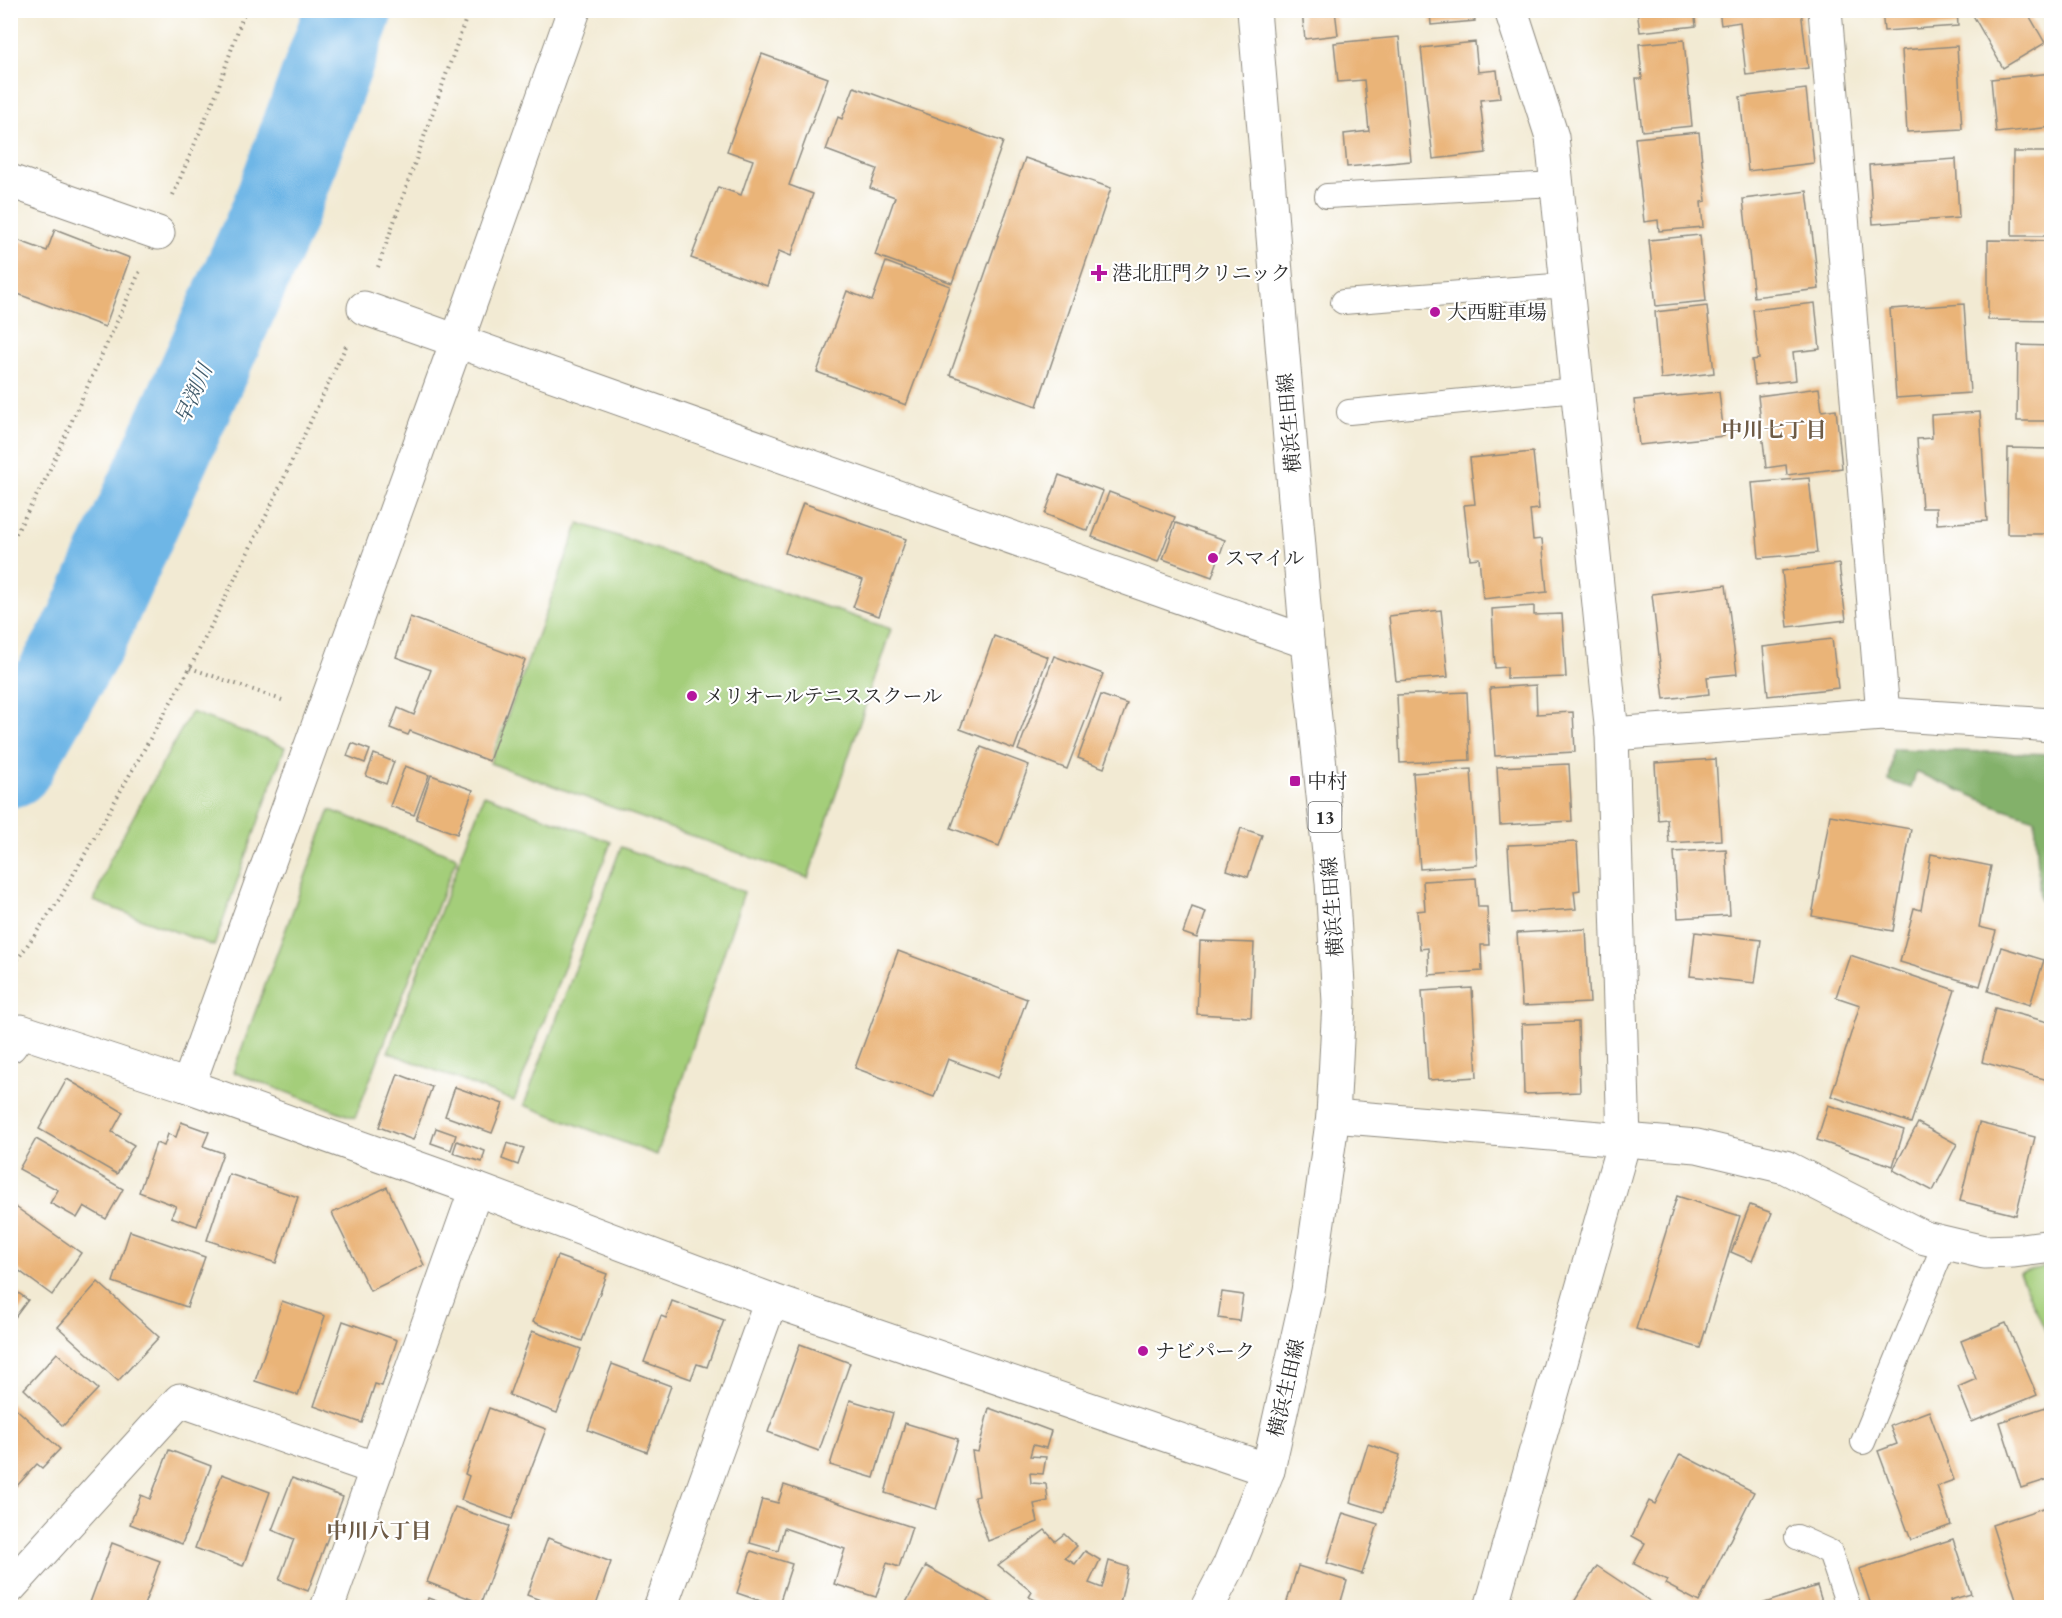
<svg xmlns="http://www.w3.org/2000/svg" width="2062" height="1618" font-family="'EB Garamond','Noto Serif JP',serif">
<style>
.green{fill:#a4ce7a;stroke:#687c52;stroke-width:1.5}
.forest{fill:#83b16a;stroke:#576e4a;stroke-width:1.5}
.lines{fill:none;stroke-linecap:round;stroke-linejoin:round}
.river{stroke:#6eb6e6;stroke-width:87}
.building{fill:#eab478}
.lane-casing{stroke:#8e8a7f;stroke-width:26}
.street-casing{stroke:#8e8a7f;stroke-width:35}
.primary-casing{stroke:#8e8a7f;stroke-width:35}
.path{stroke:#8e8a7f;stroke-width:4;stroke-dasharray:1.5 4.5;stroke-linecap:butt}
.lane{stroke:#fff;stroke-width:24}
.street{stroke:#fff;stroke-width:33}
.primary{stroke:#fff;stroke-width:33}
.poi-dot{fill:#b5179e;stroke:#fff;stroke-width:2}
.labels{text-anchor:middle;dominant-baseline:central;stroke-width:4.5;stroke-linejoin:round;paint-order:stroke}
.shield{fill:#fff;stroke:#6b6b6b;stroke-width:1.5}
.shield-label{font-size:18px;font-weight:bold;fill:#2b2b2b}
.poi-label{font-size:20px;fill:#2b2b2b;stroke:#fff;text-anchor:start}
.street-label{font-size:20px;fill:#2b2b2b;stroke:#fff}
.water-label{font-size:21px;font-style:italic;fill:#425c6c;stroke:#fff}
.neighbourhood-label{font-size:21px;font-weight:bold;fill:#6e5b46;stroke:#fff}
</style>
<rect width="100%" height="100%" fill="#fff"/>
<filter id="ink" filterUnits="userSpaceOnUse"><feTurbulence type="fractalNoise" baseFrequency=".0167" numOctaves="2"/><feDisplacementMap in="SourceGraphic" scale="12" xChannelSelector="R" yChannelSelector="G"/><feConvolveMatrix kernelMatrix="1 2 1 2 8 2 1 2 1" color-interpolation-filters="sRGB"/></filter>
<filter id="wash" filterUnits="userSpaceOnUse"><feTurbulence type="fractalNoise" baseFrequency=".008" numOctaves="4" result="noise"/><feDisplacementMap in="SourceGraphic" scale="24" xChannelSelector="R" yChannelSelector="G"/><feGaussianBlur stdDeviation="1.35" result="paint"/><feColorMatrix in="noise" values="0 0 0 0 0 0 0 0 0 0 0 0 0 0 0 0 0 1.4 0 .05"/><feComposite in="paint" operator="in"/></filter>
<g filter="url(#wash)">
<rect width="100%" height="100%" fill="#f2ead3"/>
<g class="green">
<polygon points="579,523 891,629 808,878 490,763"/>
<polygon points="191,712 285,747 214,946 94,901 109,861"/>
<polygon points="484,795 611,842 514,1101 388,1052"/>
<polygon points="330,810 457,857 355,1118 233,1072"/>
<polygon points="621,847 744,892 657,1155 524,1105"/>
<polygon points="2051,1265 2052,1265 2051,1343 2019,1273"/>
</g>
<polygon class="forest" points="1893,749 2051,754 2051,905 2040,900 2035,819 2001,808 1916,772 1911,788 1889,781"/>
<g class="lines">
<polyline class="river" points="10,764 86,632 273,216 349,10"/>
</g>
<g id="blocks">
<g class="building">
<polygon points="1314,10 1335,10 1338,35 1305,39 1302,12"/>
<polygon points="1430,10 1474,10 1475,21 1431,25"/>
<polygon points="1637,10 1694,10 1696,26 1640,32"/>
<polygon points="1719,10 1801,10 1808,68 1746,75 1740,22 1721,25"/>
<polygon points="1882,10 1957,10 1958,26 1884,31"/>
<polygon points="1970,10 2026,10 2045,43 2003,68"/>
<polygon points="1399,37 1411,161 1347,167 1344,134 1369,131 1364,80 1338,82 1334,43"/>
<polygon points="1684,40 1692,126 1642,131 1636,79 1642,79 1639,44"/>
<polygon points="1475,42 1478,72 1497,70 1500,98 1480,100 1486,153 1433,159 1421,48"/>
<polygon points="1957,46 1962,129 1907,132 1902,50"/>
<polygon points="762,54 828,78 789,185 813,194 791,256 779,251 767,286 691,258 718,187 741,195 753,160 727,151"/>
<polygon points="2052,73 2052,127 1996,133 1991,79"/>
<polygon points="854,87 1003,142 952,283 875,255 895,197 870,188 877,169 826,150 838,117 842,119"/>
<polygon points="1806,89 1814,163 1748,171 1740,97"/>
<polygon points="1699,132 1706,201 1701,202 1703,227 1659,231 1658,220 1644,222 1635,138"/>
<polygon points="2013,152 2052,152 2052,236 2012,236"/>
<polygon points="1025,158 1111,188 1037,406 950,375"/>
<polygon points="1956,159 1959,218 1873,224 1869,165"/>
<polygon points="1807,191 1819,289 1754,297 1743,199"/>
<polygon points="55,229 130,258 105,327 10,291 10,258 17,240 47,251"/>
<polygon points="1700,235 1706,301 1656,306 1649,240"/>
<polygon points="1988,240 2052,241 2052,321 1988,320"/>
<polygon points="886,262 950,286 906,405 817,372 847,291 872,301"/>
<polygon points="1815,303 1820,349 1793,352 1796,380 1755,385 1752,360 1759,359 1753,310"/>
<polygon points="1964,304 1970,393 1896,398 1890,309"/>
<polygon points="1707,306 1714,373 1661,379 1655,312"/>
<polygon points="2018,345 2052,346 2052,421 2017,421"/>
<polygon points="1819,388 1822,411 1836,409 1842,468 1787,475 1786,465 1766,468 1758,396"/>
<polygon points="1719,392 1724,436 1639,445 1634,400"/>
<polygon points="1980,412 1987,521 1937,524 1936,508 1922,508 1917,439 1932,438 1931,415"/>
<polygon points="2008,448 2052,449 2052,534 2007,534"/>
<polygon points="1533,452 1539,509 1530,510 1533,540 1542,539 1547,592 1483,599 1479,558 1470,559 1464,505 1475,504 1470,458"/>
<polygon points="1059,475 1103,491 1088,531 1045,514"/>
<polygon points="1809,478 1817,553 1759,558 1752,483"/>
<polygon points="1109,492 1175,517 1158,562 1092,537"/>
<polygon points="803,503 906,539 879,616 853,607 863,580 785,553"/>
<polygon points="1176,523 1225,540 1212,577 1163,559"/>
<polygon points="1839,564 1846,620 1788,627 1782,571"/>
<polygon points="1726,585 1737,674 1707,677 1709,694 1664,699 1652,594"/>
<polygon points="1534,606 1534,615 1562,614 1566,677 1507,679 1507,667 1495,668 1492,609"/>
<polygon points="1441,610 1448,677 1396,681 1389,616"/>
<polygon points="410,617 525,660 489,761 410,731 408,735 390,728 398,708 414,715 431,670 396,657"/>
<polygon points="994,636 1048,657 1014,749 960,729"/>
<polygon points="1832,639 1838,688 1768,696 1763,647"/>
<polygon points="1054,656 1103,674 1067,769 1018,750"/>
<polygon points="1536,685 1537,714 1573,712 1575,752 1495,756 1490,688"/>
<polygon points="1467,692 1470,760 1400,763 1397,695"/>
<polygon points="1101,695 1127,704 1104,768 1078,758"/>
<polygon points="352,743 370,750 365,763 347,756"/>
<polygon points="981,747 1029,765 999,846 951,828"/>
<polygon points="374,754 394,762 386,784 366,776"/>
<polygon points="1716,759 1721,840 1669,843 1667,819 1658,820 1655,763"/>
<polygon points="1569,764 1572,821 1500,825 1497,767"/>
<polygon points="405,766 429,775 414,815 390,806"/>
<polygon points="1471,769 1477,865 1420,869 1413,773"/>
<polygon points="431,775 473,790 457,834 416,819"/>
<polygon points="1830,815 1911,829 1893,931 1812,916"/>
<polygon points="1241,828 1262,835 1248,877 1227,870"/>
<polygon points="1577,842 1580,890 1574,891 1576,909 1512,913 1508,845"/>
<polygon points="1726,849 1730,915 1678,918 1674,852"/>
<polygon points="1931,854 1991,866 1979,927 1996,931 1980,986 1900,962 1914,908 1921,910"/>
<polygon points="1476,878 1478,907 1487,907 1489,945 1481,945 1482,971 1429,975 1428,948 1420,949 1417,911 1425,910 1423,881"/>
<polygon points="1192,907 1206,912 1197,938 1183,933"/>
<polygon points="1586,929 1590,1003 1522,1006 1517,933"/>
<polygon points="1695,932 1761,940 1755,983 1690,976"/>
<polygon points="1200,941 1254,943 1251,1017 1197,1014"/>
<polygon points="2001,947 2044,960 2030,1005 1988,991"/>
<polygon points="898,951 1027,999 998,1078 948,1059 934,1097 855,1068"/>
<polygon points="1850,955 1955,990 1911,1123 1831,1096 1860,1005 1836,997"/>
<polygon points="1472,988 1477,1077 1428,1080 1422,991"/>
<polygon points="1995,1008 2052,1023 2052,1081 1982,1062"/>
<polygon points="1578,1022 1580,1092 1524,1094 1522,1024"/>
<polygon points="398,1074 432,1087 413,1140 379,1127"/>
<polygon points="67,1079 123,1112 112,1132 134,1145 117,1174 39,1129"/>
<polygon points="455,1087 503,1104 492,1133 445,1116"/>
<polygon points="1828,1105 1904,1130 1893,1166 1817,1140"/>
<polygon points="181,1122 209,1132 203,1146 223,1153 197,1226 171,1217 176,1206 139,1192 156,1143 164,1146 168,1134 176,1137"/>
<polygon points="1918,1123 1957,1144 1933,1191 1893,1170"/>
<polygon points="1979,1123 2035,1137 2016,1215 1960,1201"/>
<polygon points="436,1128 456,1135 451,1150 431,1143"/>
<polygon points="36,1139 123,1189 106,1219 84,1206 77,1218 50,1203 58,1190 19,1169"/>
<polygon points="457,1141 485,1151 482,1162 453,1153"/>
<polygon points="507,1143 524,1148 518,1165 502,1159"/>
<polygon points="229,1174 298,1197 276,1263 207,1240"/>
<polygon points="387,1187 424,1265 370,1291 332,1213"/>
<polygon points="1677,1196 1740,1216 1700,1348 1636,1329"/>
<polygon points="10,1203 81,1253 52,1295 10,1264"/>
<polygon points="1750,1205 1772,1213 1752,1261 1731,1252"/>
<polygon points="130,1231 205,1257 187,1307 113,1282"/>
<polygon points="557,1256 607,1274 582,1341 533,1322"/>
<polygon points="98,1282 159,1337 118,1381 58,1327"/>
<polygon points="10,1287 28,1300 10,1324"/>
<polygon points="1222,1292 1243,1295 1239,1321 1218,1318"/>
<polygon points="282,1301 325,1316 298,1395 255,1381"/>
<polygon points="672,1301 724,1320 707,1367 697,1364 691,1379 644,1362 661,1316 666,1318"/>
<polygon points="343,1321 397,1340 382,1386 375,1384 362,1423 314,1406"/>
<polygon points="2006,1323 2037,1395 1972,1422 1958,1387 1976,1379 1961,1341"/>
<polygon points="532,1331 581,1349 557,1413 509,1395"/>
<polygon points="800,1344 850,1363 819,1451 768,1432"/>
<polygon points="57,1353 98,1389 63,1426 24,1389"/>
<polygon points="612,1364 671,1386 647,1452 588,1430"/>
<polygon points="850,1400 893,1413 874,1478 830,1465"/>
<polygon points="10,1403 60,1449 42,1468 37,1464 16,1487 10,1482"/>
<polygon points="2052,1405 2052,1478 2021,1488 2000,1422"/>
<polygon points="489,1408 546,1429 512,1519 461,1500 469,1476 465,1474"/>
<polygon points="989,1408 1051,1431 1046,1448 1033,1445 1030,1456 1046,1457 1043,1474 1030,1473 1031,1483 1046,1484 1048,1501 1034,1504 1038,1522 988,1541 974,1497 979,1496 972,1451 978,1452"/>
<polygon points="1929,1411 1954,1480 1937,1486 1951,1525 1911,1540 1878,1451 1897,1444 1890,1426"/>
<polygon points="905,1423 958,1439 936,1509 885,1493"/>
<polygon points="1368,1444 1400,1455 1383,1512 1350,1502"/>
<polygon points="169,1450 211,1466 182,1544 130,1524 141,1495 150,1499"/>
<polygon points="1680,1454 1754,1492 1699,1602 1665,1584 1667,1580 1634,1564 1645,1543 1632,1536 1649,1501 1655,1504"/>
<polygon points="222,1474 270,1492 243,1566 195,1548"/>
<polygon points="292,1478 343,1497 308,1591 279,1580 294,1539 272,1530"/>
<polygon points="784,1485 912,1527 899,1567 887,1563 876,1597 834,1584 845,1549 784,1528 778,1551 750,1543 762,1499 778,1503"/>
<polygon points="2052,1505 2052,1608 2019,1608 1992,1525"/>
<polygon points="455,1507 509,1526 481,1603 427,1582"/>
<polygon points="1343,1513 1378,1524 1362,1574 1327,1563"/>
<polygon points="1045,1530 1055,1541 1064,1534 1077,1546 1065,1558 1075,1564 1085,1551 1100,1560 1089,1583 1102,1588 1109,1561 1128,1567 1119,1608 1051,1608 1029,1597 1032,1592 998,1565"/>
<polygon points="548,1538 611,1562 595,1608 561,1608 527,1595"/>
<polygon points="1953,1539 1971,1594 1950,1600 1952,1608 1872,1608 1859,1569"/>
<polygon points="112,1543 160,1561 143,1608 88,1608"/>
<polygon points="751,1551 792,1564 778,1607 737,1593"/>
<polygon points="926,1566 1001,1608 903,1608"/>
<polygon points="1298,1566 1347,1581 1339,1608 1285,1608"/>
<polygon points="1597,1566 1660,1608 1570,1608"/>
<polygon points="1817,1586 1824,1608 1752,1608 1752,1607"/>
<polygon points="428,1598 452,1607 452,1608 425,1608"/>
</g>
</g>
</g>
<g filter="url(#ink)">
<use href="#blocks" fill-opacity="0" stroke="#8e8a7f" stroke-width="1.5"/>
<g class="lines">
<g class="lane-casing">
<g id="lane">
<polyline points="1327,196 1556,184"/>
<polyline points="1343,302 1567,285"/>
<polyline points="1349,412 1577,390"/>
<polyline points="1863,1442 1945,1243"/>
<polyline points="1797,1537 1830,1552 1849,1608"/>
</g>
</g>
<g class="street-casing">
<g id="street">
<polyline points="1825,10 1883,714"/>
<polyline points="10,181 158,233"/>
<polyline points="364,308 1307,642"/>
<polyline points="1612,734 1883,714 2052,725"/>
<polyline points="10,1046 21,1031 188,1086 476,1189 771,1300 1268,1470"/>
<polyline points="188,1086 457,341 574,10"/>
<polyline points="1333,1116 1697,1146 1785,1167 1925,1238 1984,1252 2014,1251 2052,1246"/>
<polyline points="10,1587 180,1400 377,1469"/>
<polyline points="327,1608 476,1189"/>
<polyline points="660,1608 771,1300"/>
<polyline points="1491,1608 1624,1141 1612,734 1552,137 1511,10"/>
</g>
</g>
<g class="primary-casing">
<polyline id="primary" points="1207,1608 1229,1566 1268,1470 1308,1291 1333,1116 1339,1002 1332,882 1307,642 1254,10"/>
</g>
<g class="path">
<polyline points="173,195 216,94 245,10"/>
<polyline points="378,267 469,10"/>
<polyline points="10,544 44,482 140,271"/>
<polyline points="190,668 282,700"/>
<polyline points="10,970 59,900 190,668 268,512 346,346"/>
</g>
<use href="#lane" class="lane"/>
<use href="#street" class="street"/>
<use href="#primary" class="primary"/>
</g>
</g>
<g class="poi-dot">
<path d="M1096 264h6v6h6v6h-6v6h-6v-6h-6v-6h6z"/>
<circle cx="1435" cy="312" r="6"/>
<circle cx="1213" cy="558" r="6"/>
<circle cx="692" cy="696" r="6"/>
<rect x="1289" y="775" width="12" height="12" rx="3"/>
<circle cx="1143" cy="1351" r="6"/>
</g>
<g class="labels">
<rect class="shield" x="1308.5" y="802" width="33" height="30" rx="4.5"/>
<g class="shield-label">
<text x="1325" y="817">13</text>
</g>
<g class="poi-label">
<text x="1112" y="273">港北肛門クリニック</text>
<text x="1447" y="312">大西駐車場</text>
<text x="1225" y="558">スマイル</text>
<text x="704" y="696">メリオールテニススクール</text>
<text x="1307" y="781">中村</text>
<text x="1155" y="1351">ナビパーク</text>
</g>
<g class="street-label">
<text transform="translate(1289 423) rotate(-95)">横浜生田線</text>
<text transform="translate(1332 907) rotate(-94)">横浜生田線</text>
<text transform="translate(1286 1388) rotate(-77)">横浜生田線</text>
</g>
<g class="water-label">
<text transform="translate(193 394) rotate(-66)">早渕川</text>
</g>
<g class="neighbourhood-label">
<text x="1774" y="429">中川七丁目</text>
<text x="379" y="1530">中川八丁目</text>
</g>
</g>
<rect width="2062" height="1618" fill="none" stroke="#fff" stroke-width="36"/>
</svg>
